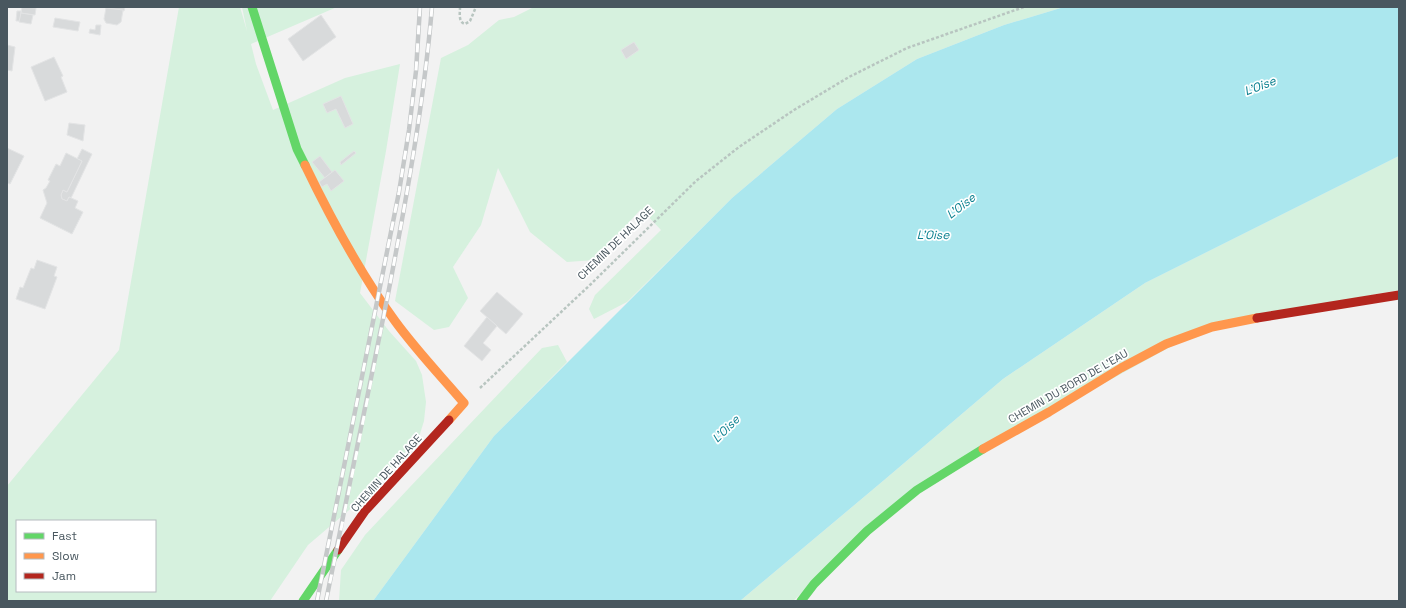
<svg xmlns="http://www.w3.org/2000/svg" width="1406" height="608" font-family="'Space Grotesk',sans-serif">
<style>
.green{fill:#d6f1de;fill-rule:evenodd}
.water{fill:#abe7ee}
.building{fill:#d8dadb;stroke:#e3e4e5}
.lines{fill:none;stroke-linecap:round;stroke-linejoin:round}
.path{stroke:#b8c5c0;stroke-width:2.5;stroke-dasharray:3 2;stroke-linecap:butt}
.fast{stroke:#63d668;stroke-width:9}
.slow{stroke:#ff974d;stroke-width:9}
.jam{stroke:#b3261e;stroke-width:9}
.rail-casing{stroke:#c5c8c9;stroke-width:4.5}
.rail{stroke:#fff;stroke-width:3;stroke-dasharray:9;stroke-linecap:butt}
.labels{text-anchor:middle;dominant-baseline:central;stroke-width:3.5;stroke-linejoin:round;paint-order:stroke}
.street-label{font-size:11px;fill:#49575f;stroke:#fff}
.water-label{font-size:12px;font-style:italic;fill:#0c8190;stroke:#fff}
</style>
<rect width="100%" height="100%" fill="#f2f2f2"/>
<g class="green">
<path d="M179 7H240L247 31 242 7H337L251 44 256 64 273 110 345 78 400 64 386 151 360 293 389 331 416 361 422 375 426 402 424 421 419 437 365 497 355 502V505L308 545 270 601H7V486L119 350ZM17 521H155V591H17Z"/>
<polygon points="534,7 1064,7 1004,25 917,59 837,109 732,198 627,302 594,319 589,309 595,295 661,230 641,209 595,260 567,262 530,232 498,168 481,225 453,267 468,298 449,327 434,330 395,301 441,58 468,45 499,20 514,17"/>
<polygon points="1399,156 1399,290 1212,324 915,487 793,601 740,601 883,481 1003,379 1145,283"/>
<polygon points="558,345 567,362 494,436 373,601 339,601 341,570 365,535 409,488 542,348"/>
</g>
<polygon class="water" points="1064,7 1399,7 1399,156 1145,283 1003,379 883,481 740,601 373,601 494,436 732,198 837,109 917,59 1004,25"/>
<g class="building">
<polygon points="22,7 36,8 35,15 21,13"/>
<polygon points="102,7 125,7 124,11"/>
<polygon points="106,8 123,10 121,22 117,25 106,23 104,19"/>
<polygon points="17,11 21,11 20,21 16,21"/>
<polygon points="21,13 33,15 31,24 19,22"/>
<polygon points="321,15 336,37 303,61 288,39"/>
<polygon points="55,18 80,22 78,31 53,27"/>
<polygon points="96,25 101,25 100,35 89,33 90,29 95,30"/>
<polygon points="634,42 639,50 626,59 621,50"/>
<polygon points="7,45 15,47 12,71 7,70"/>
<polygon points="54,57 63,76 61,77 67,92 45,101 31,67"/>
<polygon points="341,96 353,124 345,128 336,109 327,113 323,104"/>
<polygon points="69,123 85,125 83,141 67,135"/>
<polygon points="7,148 24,156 10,184 7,183"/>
<polygon points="82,149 92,154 71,198 69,197 67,201 62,199 61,195 63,190 67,192 82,161 77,159"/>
<polygon points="354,151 356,153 341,165 340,162"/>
<polygon points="66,153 82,161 67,192 63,190 61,195 62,199 67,201 69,197 78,201 75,208 83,212 72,234 40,218 47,203 43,190 46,188 50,181 48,180 56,164 60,166"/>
<polygon points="320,156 332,172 325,178 312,162"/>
<polygon points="335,170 344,181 331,191 327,184 322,187 319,182"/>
<polygon points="37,260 57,267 54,276 57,277 45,309 16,299 20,287 23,288 31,268 34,269"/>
<polygon points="497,292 523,314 506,334 480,311"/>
<polygon points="487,317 497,326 483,343 491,350 482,361 464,346"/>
</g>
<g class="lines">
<g class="path">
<path d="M460 7C460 13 458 22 465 24L470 21 476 7"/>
<polyline points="480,388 591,284 696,181 739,147 794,110 849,77 907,48 1024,7"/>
</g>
<g class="fast">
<polyline points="252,7 297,149 305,165"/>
<polyline points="303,601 338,550"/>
<polyline points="801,601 814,584 867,531 917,490 983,449"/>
</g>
<g class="slow">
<path d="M305 165C331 219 360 273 395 321 416 350 441 376 464 403L449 420"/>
<polyline points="983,449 1049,412 1121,368 1166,344 1212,327 1257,318"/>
</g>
<g class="jam">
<polyline points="1257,318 1399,295"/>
<polyline points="338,550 365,511 449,420"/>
</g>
<g class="rail-casing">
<g id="rail">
<polyline points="317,601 399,192 409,130 416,71 420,7"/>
<path d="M326 601C348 497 369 393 389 289 407 195 424 102 432 7"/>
</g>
</g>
<use href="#rail" class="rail"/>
</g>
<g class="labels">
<g class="street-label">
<text transform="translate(615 243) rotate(-44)">CHEMIN DE HALAGE</text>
<text transform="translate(1068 386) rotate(-30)">CHEMIN DU BORD DE L'EAU</text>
<text transform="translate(386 473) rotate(-48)">CHEMIN DE HALAGE</text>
</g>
<g class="water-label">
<text transform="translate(1260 86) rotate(-21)">L'Oise</text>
<text transform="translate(961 206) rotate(-38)">L'Oise</text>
<text x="933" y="235">L’Oise</text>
<text transform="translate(726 429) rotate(-45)">L'Oise</text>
</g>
</g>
<rect width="1406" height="608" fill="none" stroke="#49575f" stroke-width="16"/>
<rect x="16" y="520" width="140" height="72" fill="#ffffff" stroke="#b6bcbf"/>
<rect x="24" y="533" width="20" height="6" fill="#63d668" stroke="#b6bcbf"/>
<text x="52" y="540" font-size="12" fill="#49575f">Fast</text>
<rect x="24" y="553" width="20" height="6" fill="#ff974d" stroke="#b6bcbf"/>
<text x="52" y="560" font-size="12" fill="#49575f">Slow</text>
<rect x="24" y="573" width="20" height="6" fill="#b3261e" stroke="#b6bcbf"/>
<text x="52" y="580" font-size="12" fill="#49575f">Jam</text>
</svg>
